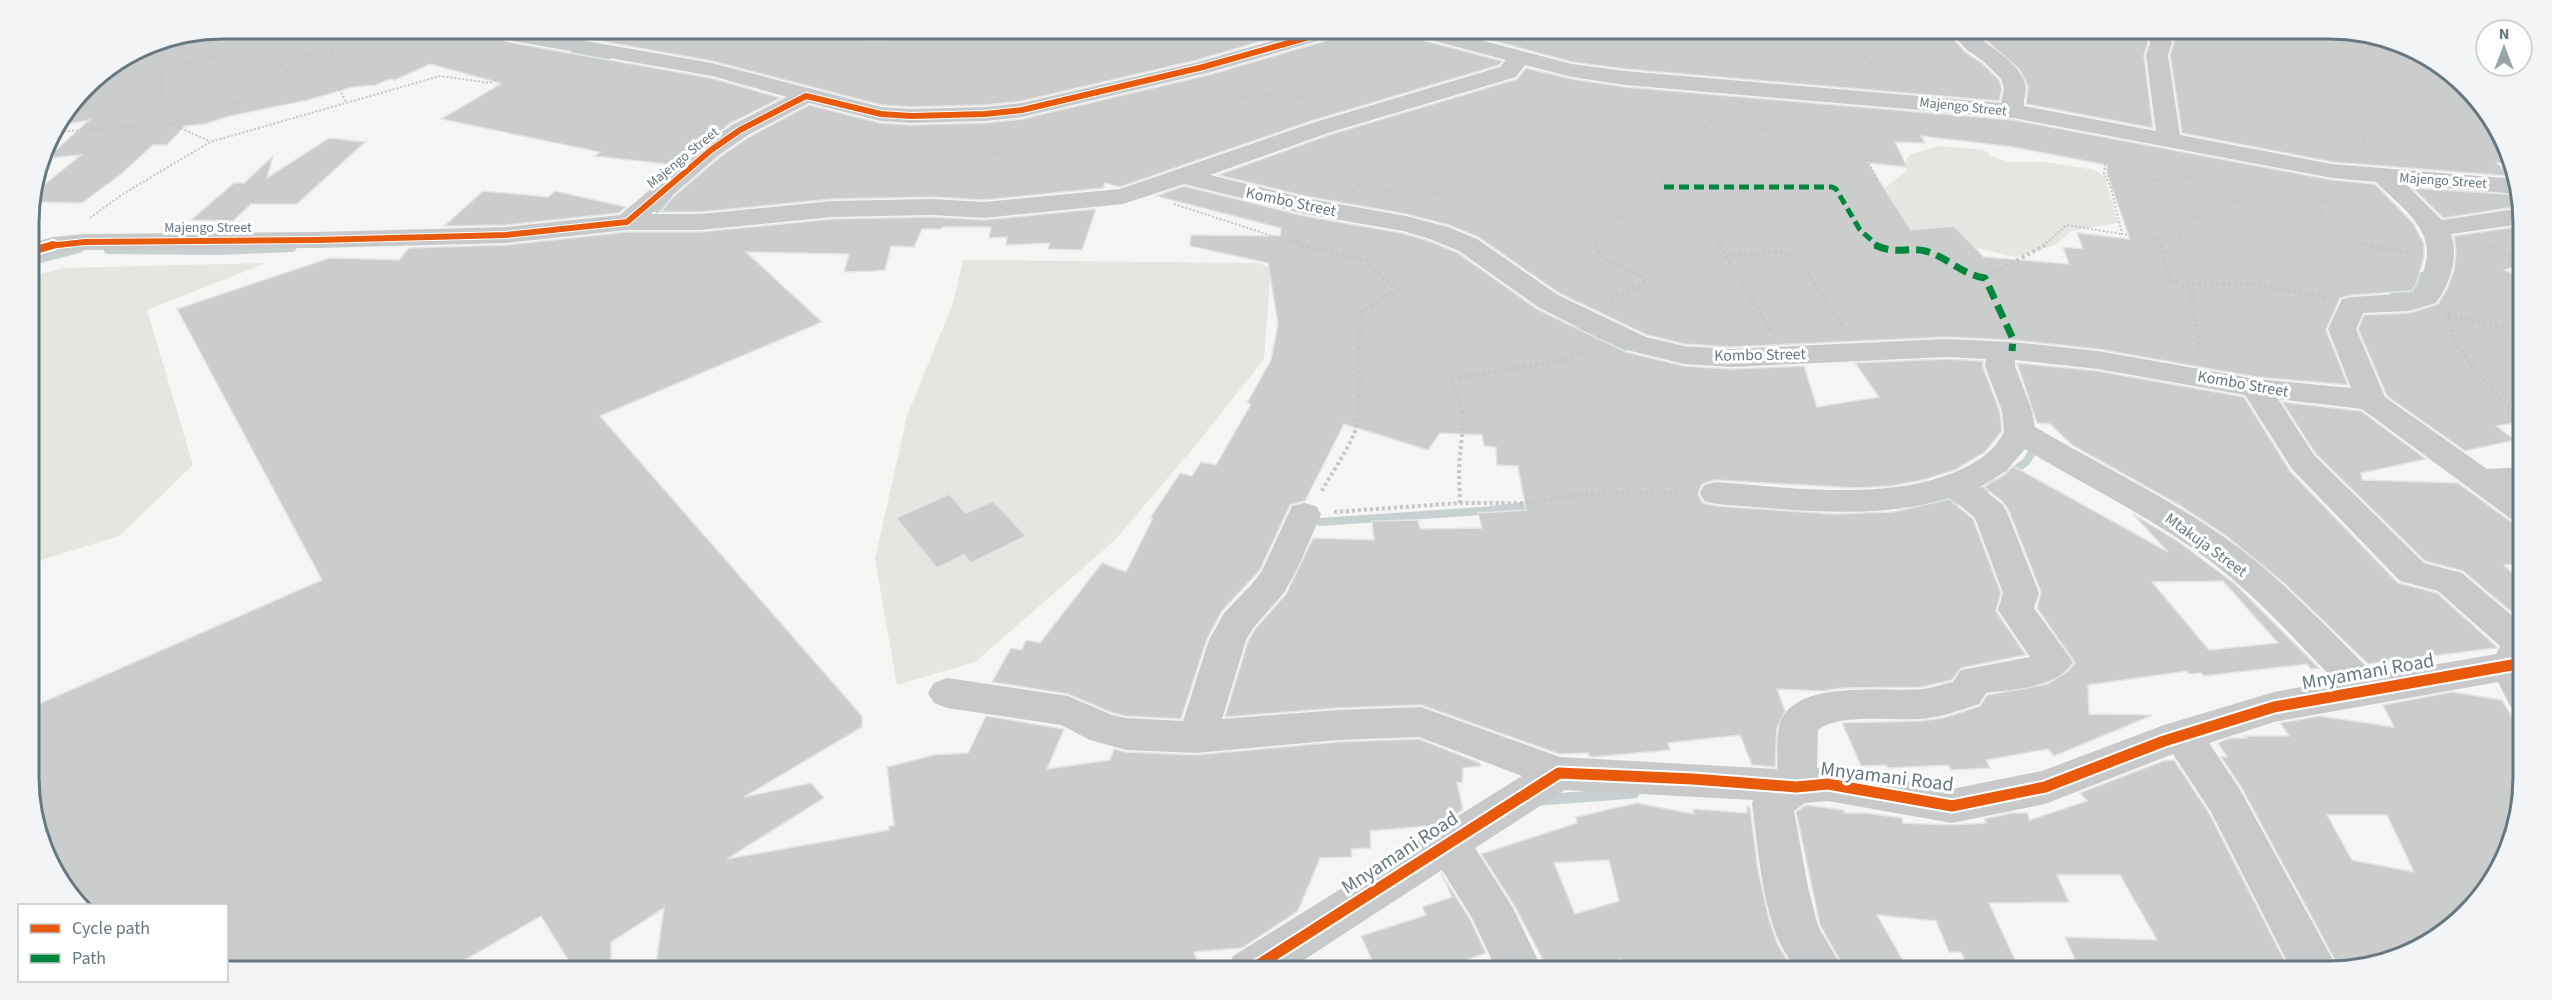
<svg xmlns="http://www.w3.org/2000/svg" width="2552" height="1000" font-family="'Source Sans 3',sans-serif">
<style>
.green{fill:#e4e6e1}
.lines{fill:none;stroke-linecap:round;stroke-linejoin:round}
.stream-far2{stroke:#c7d1d2;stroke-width:6}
.stream-far1{stroke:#c7d1d2;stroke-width:8}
.stream{stroke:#c7d1d2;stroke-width:11}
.building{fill:#cbcdcd;stroke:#e4e4e4;stroke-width:1.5;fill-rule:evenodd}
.path-far1{stroke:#c5c6c7;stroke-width:2;stroke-dasharray:2 2;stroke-linecap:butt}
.path{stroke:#c5c6c7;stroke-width:4;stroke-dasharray:3 3;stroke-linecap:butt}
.minor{fill:#c7c9ca;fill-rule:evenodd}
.quiet-far1{stroke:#00873e;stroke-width:5;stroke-dasharray:10 5;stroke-linecap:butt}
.quiet{stroke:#00873e;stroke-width:7;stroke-dasharray:14 7;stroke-linecap:butt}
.cycleway-far2-casing{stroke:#fff;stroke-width:8}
.cycleway-far1-casing{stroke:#fff;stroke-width:12}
.cycleway-casing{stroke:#fff;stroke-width:15}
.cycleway-far2{stroke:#e8590c;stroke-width:6}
.cycleway-far1{stroke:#e8590c;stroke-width:8}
.cycleway{stroke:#e8590c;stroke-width:11}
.labels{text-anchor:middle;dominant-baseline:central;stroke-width:6;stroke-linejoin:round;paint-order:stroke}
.far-street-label{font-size:14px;fill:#687880;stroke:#fff}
.street-label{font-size:16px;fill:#687880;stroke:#fff}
.near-street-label{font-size:20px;fill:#687880;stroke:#fff}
.rim{fill:none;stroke:#687880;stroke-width:3}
</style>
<rect width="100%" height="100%" fill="#f5f5f4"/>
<g class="green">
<polygon points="1939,146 1985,150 1991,156 2009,162 2045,162 2094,170 2105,177 2118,223 2071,231 2057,244 2016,257 1971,247 1919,241 1900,217 1886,187 1907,171 1906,160 1911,154"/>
<polygon points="963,260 1260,263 1271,269 1264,359 1195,446 1114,541 975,662 897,685 875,559 907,416 953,303"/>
<polygon points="266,263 147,310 193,465 119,536 31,563 29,277 64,268"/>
</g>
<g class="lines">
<g class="stream-far2">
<polyline points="166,44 184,39"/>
<polyline points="574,52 608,57"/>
<polyline points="129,56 150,49"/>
<polyline points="657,210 669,196"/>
</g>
<g class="stream-far1">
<polyline points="108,250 219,251 292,248"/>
<polyline points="29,262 79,249"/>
<polyline points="2394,296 2412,290 2422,276"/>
<polyline points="1580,328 1609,344 1625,347"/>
<polyline points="2009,474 2026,462 2036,446"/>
<polyline points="1912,505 1972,499 1995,483"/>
<polyline points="1320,522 1482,511 1536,505"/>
</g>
<polyline class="stream" points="1540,800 1634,793"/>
</g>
<g class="building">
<polygon points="241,28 247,28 250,32 269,28 478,28 482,34 513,43 711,78 781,98 731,123 675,165 594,156 600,152 441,119 499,85 496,85 500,83 430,64 395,80 389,79 376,85 353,87 308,100 230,116 205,124 185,126 167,145 153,145 120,175 82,203 31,202 34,193 81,155 47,158 89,120 57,126 95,77 122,60 178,43"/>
<polygon points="528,28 791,28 776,39 890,40 895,32 903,33 907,28 1306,28 1197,60 1022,101 985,105 911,107 881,105 712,61"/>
<polygon points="1353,28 1396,28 1400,34 1502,61 1499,65 1311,121 1120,187 1105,183 1103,188 984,200 932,197 832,199 700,212 661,212 673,197 720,157 749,137 809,105 880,123 911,125 985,123 1022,119 1212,74 1349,34"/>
<polygon points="1446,28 1944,28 1965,52 1982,63 1999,80 2002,89 1999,101 1625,69 1572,62"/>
<polygon points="1972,28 2146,28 2148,43 2144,55 2153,128 2026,104 2028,87 2020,70"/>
<polygon points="2170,28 2317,28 2324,34 2366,35 2392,39 2475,95 2504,138 2511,163 2497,163 2510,176 2332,162 2182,133 2170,55 2174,42"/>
<path d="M1526 68 1572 79 1625 87 2013 120 2332 180 2375 184 2413 223 2424 244V257L2417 282 2412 291 2352 295 2340 298 2326 330 2348 385 2256 377 2098 349 2012 340 1946 337 1731 347 1684 344 1647 335 1559 293 1478 237 1449 225 1406 214 1305 196 1218 175 1329 135 1517 79ZM1921 136 2013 147 2107 165V174L2130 239 2077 233 2083 249 2063 247 2069 264 1984 257 1954 226 1911 230 1868 163 1907 167 1895 142 1925 143Z"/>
<polygon points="329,138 365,142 297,204 251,204 233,221 191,220 234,183 244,183 273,156 267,178"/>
<polygon points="1184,186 1304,216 1402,233 1429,241 1458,253 1537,309 1626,352 1684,366 1731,369 1804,366 1817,407 1879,397 1855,363 1946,359 1983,361 1983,367 2000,412 2002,431 1985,452 1955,470 1923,480 1890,486 1854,488 1715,480 1702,484 1698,494 1703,503 1716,506 1834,514 1893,512 1949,499 1973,519 2001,593 1996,611 2026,655 1961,668 1952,680 1922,687 1843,688 1822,691 1777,689 1785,711 1777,728 1775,767 1752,765 1740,735 1668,743 1670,750 1593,757 1589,756 1588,753 1559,754 1421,705 1338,708 1225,717 1248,641 1256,628 1286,594 1313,538 1374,540 1372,521 1418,520 1420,529 1482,528 1478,513 1526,510 1518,466 1497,465 1496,447 1484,446 1482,435 1440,433 1428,450 1344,424 1305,501 1290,505 1260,570 1222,611 1207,639 1181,719 1126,716 1113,713 1068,694 992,682 1011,648 1022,650 1026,640 1040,643 1102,563 1126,572 1153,518 1150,518 1180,473 1192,476 1201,462 1216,465 1251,404 1247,403 1271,360 1278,324 1268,263 1190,246 1191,235 1280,236 1281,228 1156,196"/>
<polygon points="2413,188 2521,195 2522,206 2443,218"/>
<polygon points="483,191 548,197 555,191 626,207 619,213 506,225 444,226"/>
<polygon points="1096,209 1082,250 1048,249 1050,243 1006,245 1007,237 989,238 991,227 942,227 941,229 922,229 914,247 891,246 885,270 873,271 844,272 849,254 746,252 822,322 600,416 862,716 862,727 744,797 811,783 824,798 727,859 889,830 889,826 894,826 887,767 934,755 968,753 986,716 1064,729 1047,769 1110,760 1114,749 1126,752 1196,755 1338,742 1419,739 1480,763 1481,766 1463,768 1462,783 1457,782 1463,810 1439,825 1370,831 1371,848 1351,849 1352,857 1320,858 1298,911 1242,948 1194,952 1199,966 1181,971 655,971 664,908 611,942 611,971 575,971 541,916 446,971 226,972 226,906 77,905 32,814 32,707 322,580 177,309 330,258 399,260 409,248 506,245 627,232 700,232 832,219 932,217 984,220"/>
<polygon points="2522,226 2522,263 2505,270 2522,278 2522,422 2496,426 2515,440 2465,451 2387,396 2358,329 2364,315 2409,313 2438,304 2447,289 2454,270 2456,252 2454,236"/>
<polygon points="2017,363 2098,371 2244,397 2290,471 2398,583 2437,593 2497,647 2496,648 2368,664 2285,584 2225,535 2179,505 2072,445 2050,424 2037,423"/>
<polygon points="2282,402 2361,411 2426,459 2361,473 2362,480 2458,483 2510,521 2523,525 2523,563 2504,565 2523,583 2523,622 2463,571 2425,561 2316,454"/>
<path d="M2013 466 2168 552 2133 514 2176 540 2234 583 2319 668 2311 669 2307 664 2204 676 2201 673 2189 674 2187 671 2088 685 2089 714 2153 715 2054 756 2048 749 1986 760 1990 768 1951 770 1948 765 1888 768 1886 765 1861 766 1842 723 1920 721 1943 718 1980 706 1987 695 2047 684 2067 672 2075 663 2037 608 2041 592 2009 511 2003 502 1984 487 2007 473ZM2223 581 2278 643 2209 650 2152 582Z"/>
<polygon points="949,494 966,513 993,501 1026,536 971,563 964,555 937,568 896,518"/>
<path d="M2452 692 2502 700 2523 736V777L2513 840 2483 895 2447 931 2392 961 2341 971 2241 787 2221 757H2227L2218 743 2230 738H2247L2245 736H2289L2280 723 2319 716 2394 727 2383 705ZM2327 815H2387L2414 872 2352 860Z"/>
<polygon points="2174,760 2209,813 2290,971 2080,971 2065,937 2157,940 2120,875 2057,875 2069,902 1989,903 2020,971 1970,971 1961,952 1949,952 1936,921 1877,915 1909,971 1846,971 1820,925 1796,812 1806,805 1844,810 1844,813 1866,813 1902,818 1903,823 1952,825 1986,823 1984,819 2012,813 2027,813 2030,820 2087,801 2080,793 2163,761"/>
<path d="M1637 803 1694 814 1693 809 1747 813V806L1750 807 1758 870 1769 919 1778 945 1794 971H1624L1621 959 1577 971H1549L1515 907 1481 854 1577 823 1576 817ZM1609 860 1619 901 1575 914 1554 863Z"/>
<polygon points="1441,873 1470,919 1486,953 1434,971 1377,971 1361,936 1426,915 1422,907 1452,897"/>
</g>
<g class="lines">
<g class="path-far1">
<polyline points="338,28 329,44 333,51 330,59 316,67 310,85 336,82 346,102"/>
<polyline points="1117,28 1141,59"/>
<polyline points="1701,28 1800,39 1838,37"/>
<polyline points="1826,28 1889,77"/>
<polyline points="1996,29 2135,40"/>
<polyline points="198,34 209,42 216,57 161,68 161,101 155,116 209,141"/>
<polyline points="329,44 360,41"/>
<polyline points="282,45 318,39 330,28"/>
<polyline points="1641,56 1649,50 1667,45 1688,28"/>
<polyline points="284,57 356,50 364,34 445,28"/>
<polyline points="278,72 316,67"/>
<path d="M1231 80 1234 83C1227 107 1236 112 1254 126"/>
<polyline points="91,82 161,68"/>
<polyline points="1345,96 1338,89 1337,83 1345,79 1379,72 1418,54"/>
<polyline points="1230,99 1268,95 1316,98 1343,94"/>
<polyline points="71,109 73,105"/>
<polyline points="1716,119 1793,136 1858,155 1870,165 1877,179 1836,189"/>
<polyline points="2362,127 2364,142 2370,152"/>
<polyline points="52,132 170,124 217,107 269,94 284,57 282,45 216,57"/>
<polyline points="962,139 983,150 1087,175"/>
<polyline points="2107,152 2104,173 2111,188 2122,234 2159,239 2161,246"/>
<polyline points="1308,157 1358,185 1352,192"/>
<polyline points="2157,180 2177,188 2205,187 2232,201 2323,214"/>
<polyline points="1358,185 1386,191 1400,189 1437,193 1472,210"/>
<polyline points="1174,204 1291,242 1303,241 1323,234"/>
<polyline points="1678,205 1707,226 1721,246"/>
<polyline points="2172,213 2373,246"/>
<polyline points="1463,217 1489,201 1536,190 1544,195 1567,194 1573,201 1618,217"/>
<polyline points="90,218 123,194 210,142 440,76 490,83 527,60"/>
<polyline points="2159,239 2183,244 2172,213 2165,212 2154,179 2211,176 2210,169"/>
<polyline points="2335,239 2315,200 2331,202 2333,205 2350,206 2344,195"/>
<polyline points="1293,243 1307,246"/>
<polyline points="2487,245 2490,246"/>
<path d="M1596 246C1596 211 1647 213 1672 209L1678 205 1664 187 1660 161 1690 149 1698 135 1720 113 1719 106"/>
<polyline points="2043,246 2067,225 2122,234"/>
</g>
<g class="path">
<path d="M1301 245 1366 261 1397 290 1362 311C1355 349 1364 388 1356 427 1353 442 1330 476 1321 492"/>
<path d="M1596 245C1602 267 1630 264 1647 282L1608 301"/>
<polyline points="1720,245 1772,333"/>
<polyline points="2161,245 2170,280 2192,288 2192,305 2201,355"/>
<polyline points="2364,245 2412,253"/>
<polyline points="2487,245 2522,262"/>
<polyline points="1726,256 1781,252 1797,258 1845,329"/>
<polyline points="1985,278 2045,245"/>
<polyline points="2186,283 2252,284 2326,297"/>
<polyline points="2445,313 2448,315 2456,344 2476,371 2522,423"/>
<polyline points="2448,315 2522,331"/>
<path d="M1460 503C1460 492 1459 481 1459 470 1460 436 1470 414 1451 383L1453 379 1569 359 1587 349"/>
<polyline points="1334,512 1460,503 1521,503 1599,493 1686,493"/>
</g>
<g class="minor">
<path d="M480 28H512L712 63 881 107 911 109 985 107 1022 103 1198 62 1316 28H1351L1348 32 1211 72 1022 117 985 121 911 123 881 121 809 103 748 135 719 155 651 214H700L832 201 932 199 984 202 1120 189 1312 123 1500 67 1506 60 1401 32 1398 28H1435L1572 64 1625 71 2001 103 2004 89 2001 79 1983 61 1967 50 1946 28H1968C1984 44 2024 64 2026 88 2026 94 2023 100 2024 106L2156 131 2146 55 2150 43 2148 28H2168L2172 43 2168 55 2180 135 2332 164 2516 179 2519 194 2407 185 2442 220 2522 208V224L2451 234C2459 257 2450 284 2436 303L2409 311 2363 313 2356 329 2385 397 2487 469 2523 467V489H2515L2523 494V522L2511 519 2362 409 2278 399 2314 455 2424 563 2462 573 2523 625V711L2510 706 2498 682 2274 722 2209 743 2239 788 2339 971H2292L2211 812 2173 754 2045 804 1952 823 1828 801 1805 803 1794 811 1808 887 1818 926 1844 971H1796C1789 959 1781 947 1776 934 1761 893 1758 847 1752 804L1753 800 1565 790 1475 848 1513 908 1543 971H1497L1472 918 1442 870 1287 971H1226L1233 956 1522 776 1419 737 1338 740 1196 753 1126 750 1090 740 1061 725 947 708 934 703 928 693 934 683 947 678 1068 696 1112 715 1126 718 1183 721 1209 640 1224 613 1252 584 1262 571 1292 506 1304 503 1316 506 1321 514 1299 565 1284 593 1254 627 1246 640 1222 719 1338 710 1421 707 1560 757 1777 769C1778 755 1776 736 1780 723 1796 678 1885 693 1922 689 1932 688 1943 684 1953 682L1961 670 2030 657 1998 610 2003 593 1975 518 1950 497C1876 522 1792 509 1716 504L1704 501 1700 493 1704 485 1716 482C1797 488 1914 506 1984 456 1992 450 1999 441 2004 432L2002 411 1985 366 1986 359 1946 357 1731 367 1684 364 1627 350 1603 340 1538 307 1459 251 1430 239 1403 231 1305 214 1184 184 1123 204 984 218 932 215 832 217 700 230H627L506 243 317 248 85 250 55 253 29 260V244L53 237 85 234 317 232 506 227 620 215 703 145 732 125 787 97 712 76 513 41 483 32ZM1525 65 1572 77 1625 85 2013 118 2332 178 2376 182C2402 209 2439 230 2423 272 2420 279 2419 288 2413 293L2352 297 2342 299 2328 329 2351 388 2256 379 2098 351 2012 342 1946 339 1731 349 1684 346 1646 337 1558 295 1477 239 1448 227 1406 216 1305 198 1210 175 1328 133 1516 77ZM2015 360 2098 369 2245 395 2292 469 2400 581 2438 591 2500 646 2496 654 2375 675C2326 627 2280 576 2224 537 2164 495 2098 464 2035 427L2032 411 2015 366ZM2025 449C2082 484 2143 513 2198 552 2250 589 2292 636 2335 681L2274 692 2164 725 2042 771 1952 789 1828 767 1817 768 1818 730C1839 713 1892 721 1920 719 1939 718 1961 710 1979 704L1986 693C2013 689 2058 688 2073 662L2034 608 2039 593 2007 512 2002 504 1980 487 2006 471Z"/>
<polygon points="178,37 176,43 142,53 135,52 149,43"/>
</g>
<polyline class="quiet-far1" points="1664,187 1832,187 1836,189 1860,230 1878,246"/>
<path class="quiet" d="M1875 245C1895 255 1907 247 1925 251 1946 256 1960 274 1985 278L2013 339 2012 351"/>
<g class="cycleway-far2-casing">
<polyline id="cycleway-far2" points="48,246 85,242 317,240 506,235 627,222 711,150 740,130 806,96 881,114 911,116 985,114 1022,110 1203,67 1341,28"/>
</g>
<g class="cycleway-far1-casing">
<polyline id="cycleway-far1" points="29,252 53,245"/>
</g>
<g class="cycleway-casing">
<polyline id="cycleway" points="1249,971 1559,773 1693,779 1796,787 1828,784 1952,806 2045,787 2164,741 2274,707 2523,663"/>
</g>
<use href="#cycleway-far2" class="cycleway-far2"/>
<use href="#cycleway-far1" class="cycleway-far1"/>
<use href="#cycleway" class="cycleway"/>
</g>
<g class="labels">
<g class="far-street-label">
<text transform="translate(1963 107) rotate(6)">Majengo Street</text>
<text transform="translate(683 158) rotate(-39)">Majengo Street</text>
<text transform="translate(2443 181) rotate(4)">Majengo Street</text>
<text x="208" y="228">Majengo Street</text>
</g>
<g class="street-label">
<text transform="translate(1291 202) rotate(12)">Kombo Street</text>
<text transform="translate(1760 355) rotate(-1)">Kombo Street</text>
<text transform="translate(2243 384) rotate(10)">Kombo Street</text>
<text transform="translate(2206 545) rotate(36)">Mtakuja Street</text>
</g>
<g class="near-street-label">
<text transform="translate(2368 672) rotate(-10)">Mnyamani Road</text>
<text transform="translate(1887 777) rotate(7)">Mnyamani Road</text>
<text transform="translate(1400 853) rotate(-33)">Mnyamani Road</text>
</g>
</g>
<path d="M0 0H2552V1000H0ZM223 39H2329A184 184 0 0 1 2513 223V777A184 184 0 0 1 2329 961H223A184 184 0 0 1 39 777V223A184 184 0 0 1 223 39Z" fill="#f3f4f5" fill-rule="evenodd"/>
<path class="rim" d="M223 39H2329A184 184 0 0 1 2513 223V777A184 184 0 0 1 2329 961H223A184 184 0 0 1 39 777V223A184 184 0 0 1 223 39Z"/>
<rect x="18" y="904" width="210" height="78" fill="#ffffff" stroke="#c3c9cc" stroke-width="1.5"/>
<rect x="30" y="924" width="30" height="9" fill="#e8590c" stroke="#c3c9cc" stroke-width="1.5"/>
<text x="72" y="934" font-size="18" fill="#687880">Cycle path</text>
<rect x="30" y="954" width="30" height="9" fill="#00873e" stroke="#c3c9cc" stroke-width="1.5"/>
<text x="72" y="964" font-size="18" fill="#687880">Path</text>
<g transform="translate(2504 48)"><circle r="28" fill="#ffffff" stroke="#c3c9cc" stroke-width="1.5"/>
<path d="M0-4.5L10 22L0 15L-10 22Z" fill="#99a4a9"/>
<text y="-9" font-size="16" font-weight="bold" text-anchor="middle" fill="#687880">N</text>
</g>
</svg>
